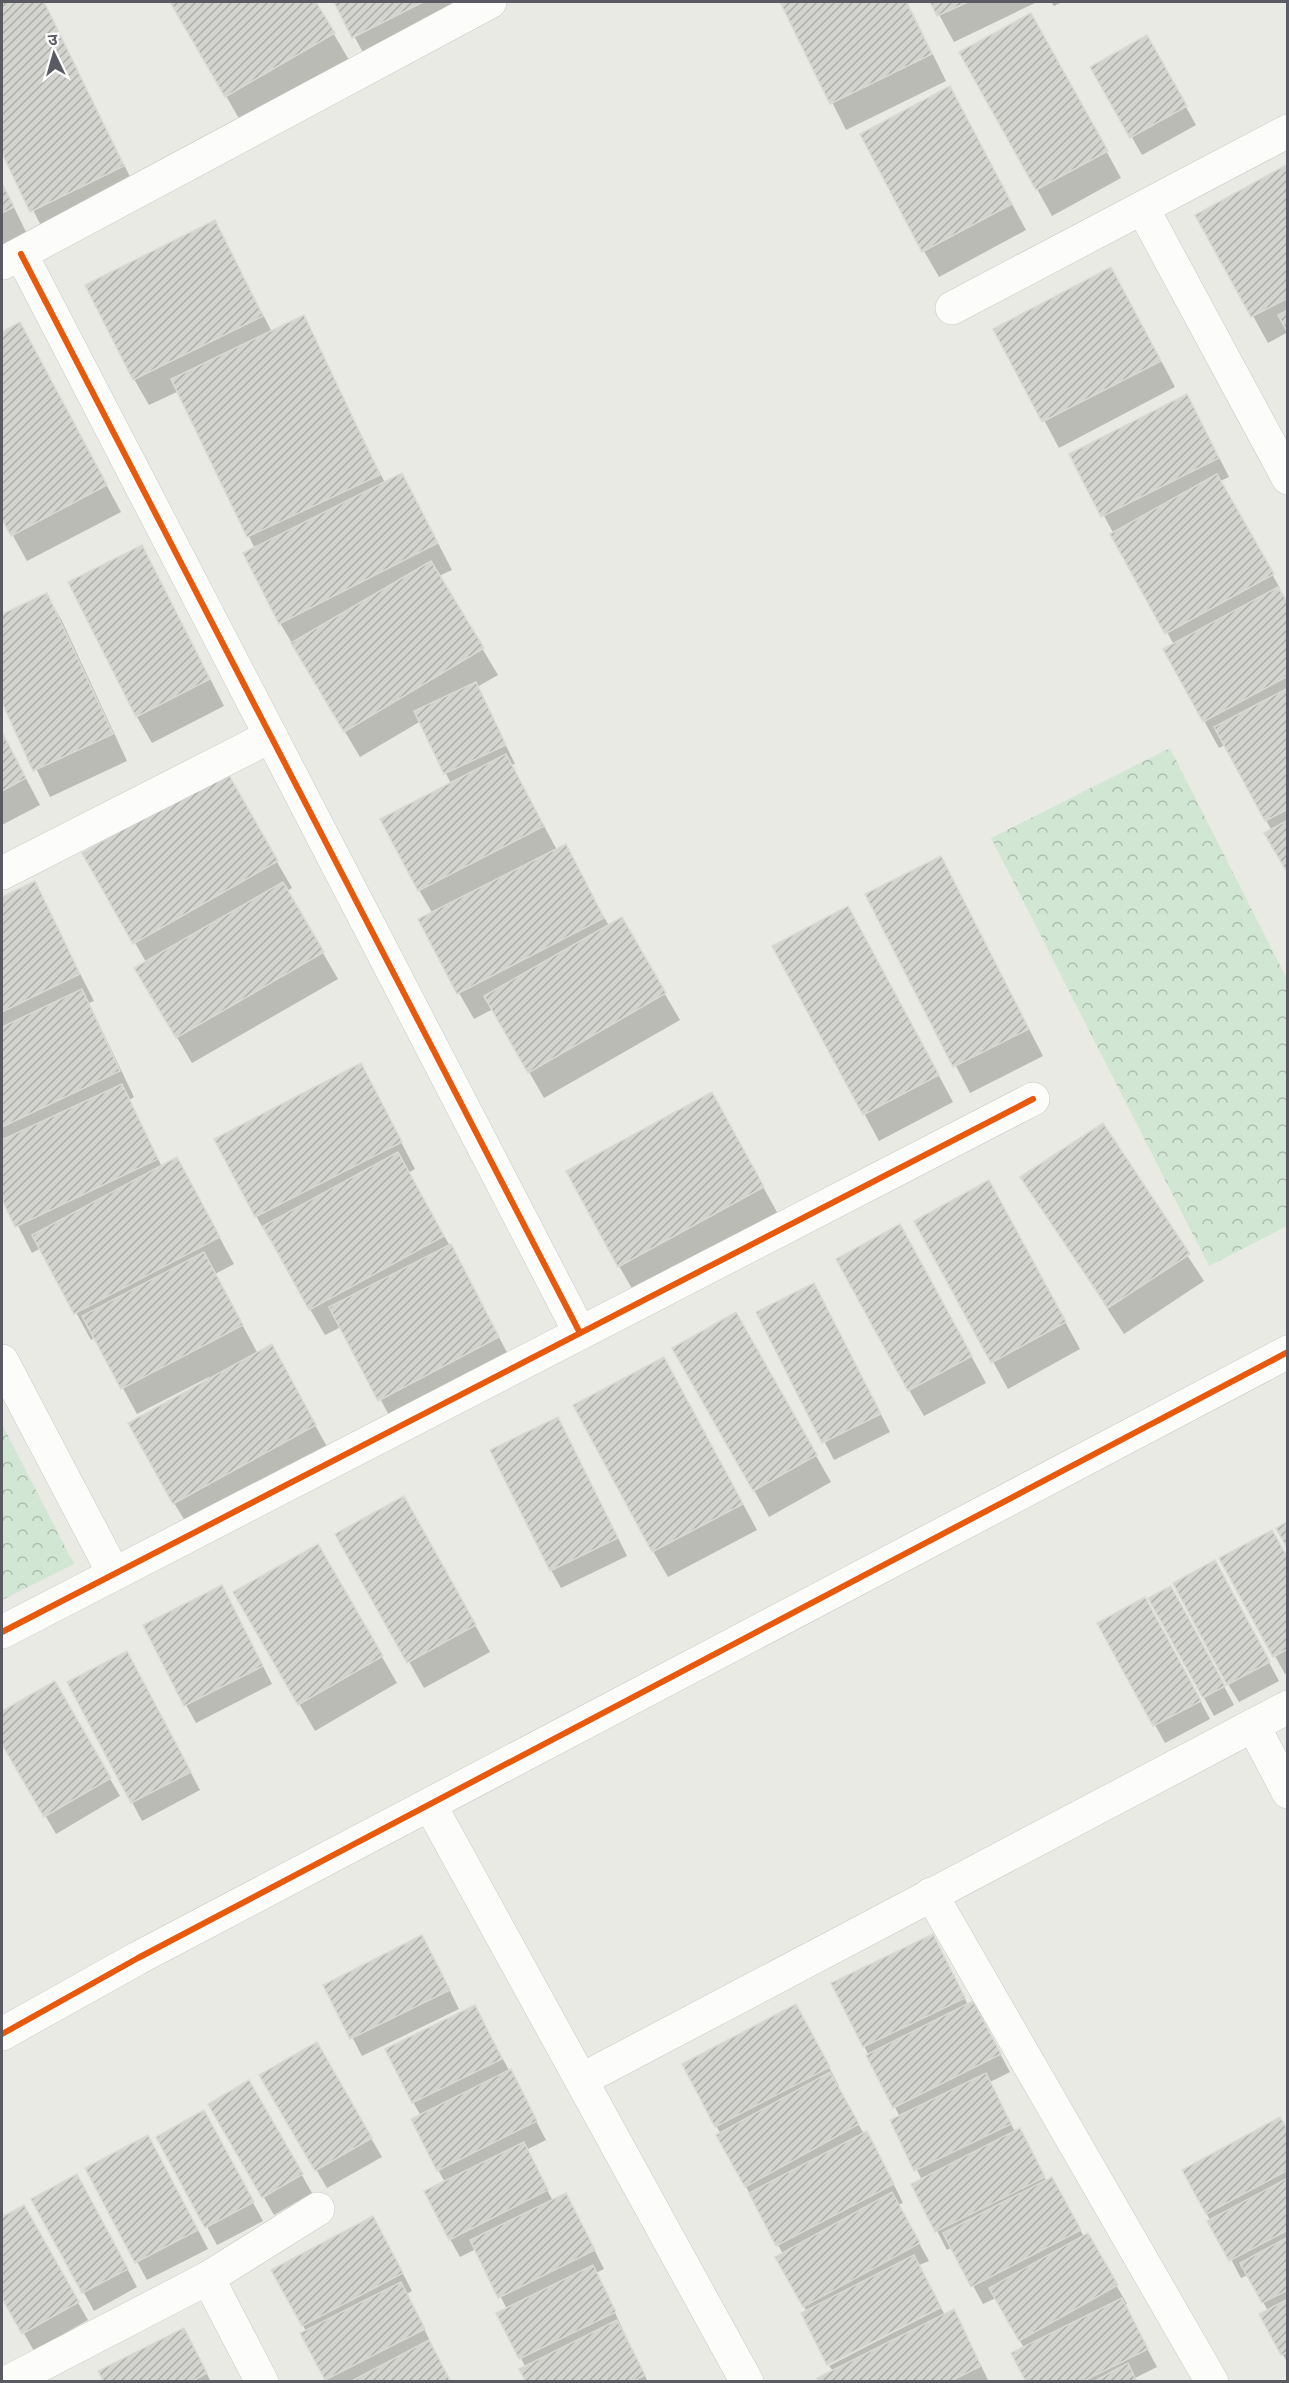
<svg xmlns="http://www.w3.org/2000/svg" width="1289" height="2383" font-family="Jost,'Noto Sans Devanagari',sans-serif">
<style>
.forest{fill:url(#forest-crowns)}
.shadow{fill:#0003}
.building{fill:url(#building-hatch);stroke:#dadad4;stroke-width:1.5}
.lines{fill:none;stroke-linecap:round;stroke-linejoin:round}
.minor-casing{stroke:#c8c8c8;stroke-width:34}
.minor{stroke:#fcfcfb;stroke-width:33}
.cycleway-casing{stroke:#fff;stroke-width:10}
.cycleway{stroke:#e8590c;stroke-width:6}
</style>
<defs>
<pattern id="forest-crowns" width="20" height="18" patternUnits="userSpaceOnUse" patternTransform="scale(1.5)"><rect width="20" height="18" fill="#d1e7d4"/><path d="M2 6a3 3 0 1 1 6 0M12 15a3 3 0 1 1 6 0" fill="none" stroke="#adbeaf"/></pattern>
<pattern id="building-hatch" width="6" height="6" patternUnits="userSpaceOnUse" patternTransform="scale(1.5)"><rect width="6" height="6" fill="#d3d3cf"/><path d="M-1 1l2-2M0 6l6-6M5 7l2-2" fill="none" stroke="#aeaeab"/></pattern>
</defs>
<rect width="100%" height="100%" fill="#eaeae4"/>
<g class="forest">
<polygon points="1170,748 1287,979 1287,1226 1209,1266 991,838"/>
<polygon points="2,1424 74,1564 2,1600"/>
</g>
<g class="shadow">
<polygon points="2,2 44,2 138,193 47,237 2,150"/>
<polygon points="172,2 315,2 349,60 241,122"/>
<polygon points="335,2 455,2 462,15 369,63"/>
<polygon points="782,2 907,2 946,81 846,130"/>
<polygon points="932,2 1037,2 954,42"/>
<polygon points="1051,2 1062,2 1054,6"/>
<polygon points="1147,37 1196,125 1142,155 1092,67"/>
<polygon points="1046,41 1121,178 1052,216 961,52"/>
<polygon points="964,115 1026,230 939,277 924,251"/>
<polygon points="1288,166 1288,332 1268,343 1197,215"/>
<polygon points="2,183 27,234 2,247"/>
<polygon points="215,222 272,332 303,317 385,483 416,501 452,570 439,576 498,675 477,687 515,764 511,765 557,850 565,846 609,926 621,919 680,1020 544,1098 493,1009 474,1019 459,993 433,914 419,890 451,784 421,721 360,757 280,623 255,549 179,391 149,405 134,379"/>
<polygon points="1126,295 1175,387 1059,448 995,329"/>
<polygon points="20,324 121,512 27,561 2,516 2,334"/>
<polygon points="1197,414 1229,477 1220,481 1287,601 1288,871 1272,831 1225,745 1219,748 1165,650 1174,645 1071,455"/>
<polygon points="156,573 224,706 152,743 137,717"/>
<polygon points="47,595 62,621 127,761 50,797 2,699 2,615"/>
<polygon points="2,733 40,805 2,825"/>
<polygon points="225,772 292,888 287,891 338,979 192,1063 136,968 146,962 84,854"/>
<polygon points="941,858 1043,1056 970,1093 867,895"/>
<polygon points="34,883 94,1001 89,1003 134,1097 129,1100 162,1167 191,1185 234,1264 215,1274 258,1354 286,1373 330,1452 190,1529 174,1503 209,1377 137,1414 95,1337 91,1340 41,1248 32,1253 2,1195 2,899"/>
<polygon points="863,934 953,1102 879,1141 774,947"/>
<polygon points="361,1065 415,1169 408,1173 465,1272 513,1364 395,1426 341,1327 325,1335 256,1216"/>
<polygon points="726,1120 778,1214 634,1292 619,1266"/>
<polygon points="1102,1125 1204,1281 1124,1334 1022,1178"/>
<polygon points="1003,1208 1080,1349 1008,1389 916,1221"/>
<polygon points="914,1252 986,1383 924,1416 909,1390"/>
<polygon points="824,1303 890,1432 834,1460 758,1313"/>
<polygon points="735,1314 831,1482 769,1517 674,1348"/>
<polygon points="679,1385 757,1530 668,1577 653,1551"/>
<polygon points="568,1437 627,1556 561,1588 551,1570"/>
<polygon points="419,1524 490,1652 424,1688 337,1534"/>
<polygon points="318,1546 397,1683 315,1731 235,1593"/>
<polygon points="1288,1560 1288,1673 1285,1674 1275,1656"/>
<polygon points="1225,1580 1279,1681 1239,1702 1228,1684"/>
<polygon points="1150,1599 1181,1606 1234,1705 1214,1716"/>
<polygon points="232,1605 272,1684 196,1723 186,1705"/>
<polygon points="1155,1617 1210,1719 1165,1743 1155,1725"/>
<polygon points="137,1671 200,1790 142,1821 69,1683"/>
<polygon points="54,1683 120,1796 56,1834 2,1741 2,1713"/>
<polygon points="933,1935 968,2005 981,2019 1010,2072 990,2082 1015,2132 1030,2148 1046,2181 1062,2196 1084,2237 1087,2235 1127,2304 1124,2306 1157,2367 1135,2378 1136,2382 1027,2382 1024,2348 996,2298 983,2304 952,2247 947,2250 913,2185 922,2180 892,2121 900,2117 864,2046"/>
<polygon points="432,1955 459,2009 362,2056 325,1985"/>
<polygon points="806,2024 839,2086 837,2087 864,2134 877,2151 903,2203 898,2205 929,2261 807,2312 777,2258 783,2254 718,2136 721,2134 716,2126"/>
<polygon points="485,2025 546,2140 526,2150 553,2201 566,2195 576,2213 604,2269 596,2273 648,2382 527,2382 526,2368 498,2313 507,2309 476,2249 460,2257 450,2239 445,2182 438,2170 421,2116 413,2102"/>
<polygon points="316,2044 382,2157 327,2188 261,2076"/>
<polygon points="249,2082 312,2193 274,2215 210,2104"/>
<polygon points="213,2130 263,2221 217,2245 158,2138"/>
<polygon points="1288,2133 1288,2364 1261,2315 1268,2311 1248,2275 1241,2278 1184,2171"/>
<polygon points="158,2154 208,2249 147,2280 87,2169"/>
<polygon points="87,2194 137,2287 94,2311 33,2200"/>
<polygon points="23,2207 88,2320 34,2351 2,2295 2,2219"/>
<polygon points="383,2236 412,2291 407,2294 450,2382 327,2382 302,2334 306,2331 273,2271"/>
<polygon points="941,2308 945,2315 963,2329 989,2382 821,2382 833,2371 829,2366"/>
<polygon points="194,2348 211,2382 105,2382"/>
</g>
<g class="building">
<polygon points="2,2 44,2 124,166 30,212 2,153"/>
<polygon points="170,2 316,2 335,33 225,97"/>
<polygon points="334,2 423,2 352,38"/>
<polygon points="780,2 906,2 932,54 830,104"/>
<polygon points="930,2 968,2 937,16"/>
<polygon points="1031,13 1108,151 1036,190 959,52"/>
<polygon points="1147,35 1187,106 1130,138 1090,67"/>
<polygon points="950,86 1012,204 922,252 860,134"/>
<polygon points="1288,164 1288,298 1251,317 1195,215"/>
<polygon points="2,183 14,207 2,213"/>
<polygon points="215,220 263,316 133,380 85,285"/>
<polygon points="1111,267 1161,361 1042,422 993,329"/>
<polygon points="1288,310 1288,333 1278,315"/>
<polygon points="304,315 380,475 247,537 171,379"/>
<polygon points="20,322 107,485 11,536 2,519 2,332"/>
<polygon points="1187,394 1219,458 1101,517 1069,454"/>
<polygon points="402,473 438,543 279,624 243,553"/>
<polygon points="1217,474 1274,574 1165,634 1110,534"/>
<polygon points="142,545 210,679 136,717 68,582"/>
<polygon points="431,561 484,648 344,732 291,643"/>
<polygon points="1278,587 1288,603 1288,676 1203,722 1163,649"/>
<polygon points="47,593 113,734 33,771 2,702 2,614"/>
<polygon points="476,682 506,745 444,774 414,711"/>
<polygon points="1288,688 1288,809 1265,821 1214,727"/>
<polygon points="2,732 26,778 2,791"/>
<polygon points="506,754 544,826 418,891 380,819"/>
<polygon points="226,770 278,861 133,944 82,853"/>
<polygon points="1288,820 1288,874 1264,833"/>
<polygon points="566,844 604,918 457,994 418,919"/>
<polygon points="941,856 1029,1029 953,1067 865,894"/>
<polygon points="35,881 80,974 2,1012 2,897"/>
<polygon points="283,882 324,952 176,1038 134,968"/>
<polygon points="848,906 939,1075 863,1115 772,946"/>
<polygon points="622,917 666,993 528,1073 484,996"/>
<polygon points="82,989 120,1071 2,1127 2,1027"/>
<polygon points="361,1063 402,1142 255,1217 214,1139"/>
<polygon points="122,1084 158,1159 15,1227 2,1199 2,1140"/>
<polygon points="712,1092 764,1187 618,1267 566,1171"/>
<polygon points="1103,1123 1190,1254 1108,1308 1020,1177"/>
<polygon points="398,1152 444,1236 309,1310 263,1226"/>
<polygon points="177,1157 220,1237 74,1314 32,1235"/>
<polygon points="989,1180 1066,1322 991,1363 914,1221"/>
<polygon points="900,1224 972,1356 908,1391 836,1259"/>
<polygon points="451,1244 499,1337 378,1401 329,1307"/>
<polygon points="204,1252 243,1325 121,1389 82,1316"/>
<polygon points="814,1283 881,1414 822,1443 756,1312"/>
<polygon points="736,1312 817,1455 753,1491 672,1348"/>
<polygon points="272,1344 316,1425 173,1504 128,1423"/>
<polygon points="664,1357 743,1504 652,1552 573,1405"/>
<polygon points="558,1417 618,1538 550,1571 490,1450"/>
<polygon points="404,1496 476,1625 407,1663 335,1534"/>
<polygon points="1288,1521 1288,1550 1276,1528"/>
<polygon points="1272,1530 1288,1558 1288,1649 1273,1657 1219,1558"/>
<polygon points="318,1544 383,1656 298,1705 233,1592"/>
<polygon points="1215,1560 1270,1662 1227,1685 1173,1583"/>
<polygon points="222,1585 263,1666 184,1706 143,1625"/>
<polygon points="1171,1586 1225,1686 1203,1698 1148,1598"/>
<polygon points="1145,1597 1201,1701 1153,1726 1097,1623"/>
<polygon points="127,1651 191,1772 131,1803 67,1682"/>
<polygon points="55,1681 111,1778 44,1817 2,1744 2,1711"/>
<polygon points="933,1934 965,1998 863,2047 831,1983"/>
<polygon points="422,1935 450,1990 350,2039 323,1985"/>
<polygon points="973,2001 1001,2054 893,2108 866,2055"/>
<polygon points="796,2004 830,2067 715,2127 682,2064"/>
<polygon points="475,2005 502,2059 412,2103 385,2049"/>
<polygon points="317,2042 372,2138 315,2171 259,2075"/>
<polygon points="511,2069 537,2121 437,2171 411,2119"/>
<polygon points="830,2072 859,2124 745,2187 716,2135"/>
<polygon points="986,2073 1011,2124 914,2171 890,2120"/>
<polygon points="249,2080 303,2174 262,2198 208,2104"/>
<polygon points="204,2110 254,2202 205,2228 156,2137"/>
<polygon points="1280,2117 1288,2130 1288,2170 1206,2214 1182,2170"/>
<polygon points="1020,2128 1045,2177 935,2232 911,2184"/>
<polygon points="867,2131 894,2184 776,2246 749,2193"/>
<polygon points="148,2135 198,2230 135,2263 85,2168"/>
<polygon points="524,2142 548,2190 449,2240 424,2191"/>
<polygon points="77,2174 128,2269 82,2293 31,2199"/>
<polygon points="1052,2177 1081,2230 971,2287 943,2233"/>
<polygon points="1288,2178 1288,2230 1229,2261 1207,2221"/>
<polygon points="892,2192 920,2243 803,2307 775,2257"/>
<polygon points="566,2193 595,2250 498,2298 470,2240"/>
<polygon points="24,2205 79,2302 22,2334 2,2298 2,2217"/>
<polygon points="373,2216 403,2273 302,2326 271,2270"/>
<polygon points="1088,2233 1118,2285 1019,2341 989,2288"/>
<polygon points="1288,2237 1288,2290 1262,2303 1240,2263"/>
<polygon points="914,2255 941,2307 827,2365 801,2313"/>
<polygon points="593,2265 616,2312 519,2359 496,2313"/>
<polygon points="401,2282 425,2329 325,2380 300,2333"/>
<polygon points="1122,2298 1148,2349 1082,2382 1026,2382 1011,2353"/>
<polygon points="1288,2299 1288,2352 1281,2355 1259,2314"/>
<polygon points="954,2309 981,2366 949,2382 819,2382 817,2378"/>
<polygon points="617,2320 645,2375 632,2382 526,2382 519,2369"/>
<polygon points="184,2328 207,2373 191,2382 104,2382 98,2371"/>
<polygon points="429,2340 451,2382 350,2382"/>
<polygon points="1128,2363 1137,2382 1093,2382"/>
</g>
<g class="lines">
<g class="minor-casing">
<g id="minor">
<polyline points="1143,209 1288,478"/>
<polyline points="21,254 580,1333"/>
<polyline points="3,263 490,2"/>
<polyline points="952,308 1288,131"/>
<polyline points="2,873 271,736"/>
<polyline points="2,1361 114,1574"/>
<polyline points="2,1632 1033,1099"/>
<polyline points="1253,1725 1288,1792"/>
<polyline points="430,1805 747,2382"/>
<polyline points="931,1894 1212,2382"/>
<polyline points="2,2034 138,1958 1288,1352"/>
<polyline points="583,2079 1288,1707"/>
<polyline points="208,2278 262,2382"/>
<polyline points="8,2382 208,2278 318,2209"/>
</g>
</g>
<use href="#minor" class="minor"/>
<g class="cycleway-casing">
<g id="cycleway">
<polyline points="21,254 580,1333"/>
<polyline points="2,1632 1033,1099"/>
<polyline points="2,2034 138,1958 1288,1352"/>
</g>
</g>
<use href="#cycleway" class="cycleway"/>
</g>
<rect width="1289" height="2383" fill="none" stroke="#5a5b62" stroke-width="6"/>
<g transform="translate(54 54) rotate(355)" stroke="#ffffff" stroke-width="4.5" paint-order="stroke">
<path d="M0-4.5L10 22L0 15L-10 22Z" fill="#5a5b62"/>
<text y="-9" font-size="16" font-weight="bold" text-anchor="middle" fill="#5a5b62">उ</text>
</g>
</svg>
